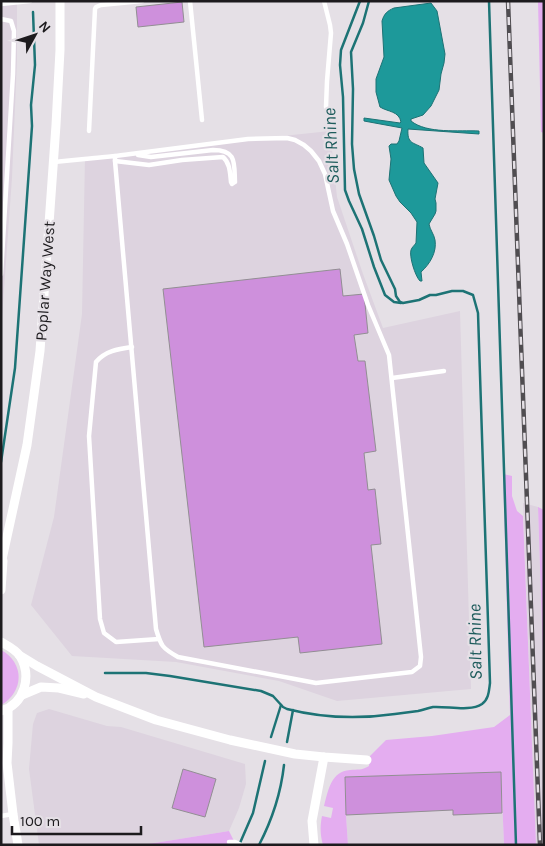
<svg xmlns="http://www.w3.org/2000/svg" width="545" height="846" font-family="Karla,sans-serif">
<style>
.built{fill:#ddd3df}
.green{fill:#e4adf0}
.water{fill:#1d999a;stroke:#1d7375}
.lines{fill:none;stroke-linecap:round;stroke-linejoin:round}
.stream{stroke:#1d7375;stroke-width:2.5}
.building{fill:#ce90dc;stroke:#928e93}
.lane{stroke:#fff;stroke-width:4.5}
.street{stroke:#fff;stroke-width:9}
.rail-casing{stroke:#504d51;stroke-width:4.5}
.rail{stroke:#e5e0e6;stroke-width:2.5;stroke-dasharray:8;stroke-linecap:butt}
.labels{text-anchor:middle;dominant-baseline:central;stroke-width:4.5;stroke-linejoin:round;paint-order:stroke}
.street-label{font-size:16px;fill:#1d1b1e;stroke:#e5e0e6}
.water-label{font-size:18px;font-style:italic;fill:#1e5c5c;stroke:#e5e0e6}
</style>
<rect width="100%" height="100%" fill="#e5e0e6"/>
<g class="built">
<polygon points="1,1 17,1 17,60 12,178 1,332"/>
<polygon points="330,131 337,197 363,274 383,328 460,311 471,689 337,701 279,681 176,662 72,656 31,605 54,517 82,314 85,157"/>
<polygon points="523,503 538,507 544,687 544,845 536,845"/>
<polygon points="49,709 107,726 121,727 245,764 246,784 239,808 229,831 142,845 39,845 29,769 33,724 37,713"/>
<polygon points="501,772 504,845 348,845 346,815 345,777"/>
</g>
<g class="green">
<polygon points="538,1 544,1 544,133 541,132"/>
<path d="M503 474 512 476V496L517 511 523 516 536 845H504L501 772 345 777 346 815 348 845H323C320 835 320 826 322 816L331 818 333 808 324 806C328 791 331 771 350 770 358 769 361 771 369 766L370 756 386 740 432 736 494 727 510 715Z"/>
<polygon points="538,507 544,510 544,687"/>
<path d="M1 650C25 663 24 692 1 705Z"/>
<polygon points="229,831 236,845 142,845"/>
</g>
<path class="water" d="M431 3 437 11 445 54 444 63 441 74 439 90 431 106 423 115 411 119V121C427 134 459 130 479 131V134L408 129C407 144 413 142 423 148L424 163 438 183 435 199 436 203V211L435 214 429 224C430 230 434 234 435 240 437 252 430 264 421 272L422 281H420C415 276 409 256 411 250 412 247 414 246 416 243L417 222 411 213 400 202 396 196 389 180 391 159 389 146 391 144H397L399 141 402 128 364 121V118L400 123 401 122C399 111 388 112 380 107L376 92V79L384 57 382 21C384 14 387 11 394 8Z"/>
<g class="lines">
<g class="stream">
<polyline points="360,1 341,50 340,65 343,97 345,190 349,201 362,229 374,267 385,295 394,302 401,303"/>
<polyline points="489,1 516,845"/>
<polyline points="1,462 15,368 32,126 31,105 35,65 33,12"/>
<path d="M105 673H146L170 676 261 691 273 696 283 707 287 709C322 718 360 719 395 714 403 713 410 712 418 711 423 710 428 708 433 707 448 706 470 712 482 704 489 699 489 690 490 683L478 313 473 295 463 291H452L436 295H430L419 300 403 303 400 302 396 296 395 289 381 260 374 236 359 194 354 169 352 144 353 89 351 52 363 23 369 1"/>
<polyline points="271,737 281,705"/>
<polyline points="287,742 293,710"/>
<polyline points="240,843 253,813 265,761"/>
<path d="M259 845C272 820 281 792 284 765"/>
</g>
</g>
<g class="building">
<polygon points="182,2 184,22 138,27 136,7"/>
<polygon points="340,269 343,296 364,294 368,333 354,335 358,361 365,361 376,451 364,453 368,490 375,489 381,544 371,545 382,644 300,653 298,637 204,647 163,289"/>
<polygon points="183,769 216,779 205,817 172,808"/>
<polygon points="501,772 502,813 453,815 453,810 346,815 345,777"/>
</g>
<g class="lines">
<g class="lane">
<polyline points="190,1 202,120"/>
<polyline points="324,1 330,25 331,33 327,81 326,107"/>
<polyline points="1,4 30,1"/>
<polyline points="1,19 11,21 14,31 13,74 1,274"/>
<polyline points="89,131 95,9 96,7 101,5 142,1"/>
<path d="M115 156 248 139 287 138 295 140 304 145 311 151 319 161 325 174 333 211 347 244 368 305 389 355 421 657 420 666 412 672 316 683 178 657C162 648 161 646 156 629L115 161"/>
<path d="M54 162 115 156V161L149 165 182 160 223 157C230 163 230 173 231 182L232 184 235 182C234 163 237 150 213 150L151 157 138 155"/>
<path d="M132 347C118 349 105 351 96 362L89 436 100 619 104 633 116 642 159 639"/>
<polyline points="392,378 444,371"/>
<polyline points="1,816 13,814"/>
<polyline points="229,842 235,842 241,845"/>
</g>
<g class="street">
<polyline points="1,564 27,445 40,351 56,125 60,50 60,1"/>
<polyline points="1,590 3,561"/>
<path d="M1 642C8 646 15 649 20 656 32 676 25 704 1 711"/>
<polyline points="19,655 37,666 96,697 156,720 230,740 295,754 324,757 367,760"/>
<polyline points="22,695 41,687 59,688 84,694"/>
<polyline points="8,709 8,743 7,763 13,814 18,845"/>
<polyline points="314,845 312,821 324,757"/>
</g>
<g class="rail-casing">
<polyline id="rail" points="508,1 540,845"/>
</g>
<use href="#rail" class="rail"/>
</g>
<g class="labels">
<g class="street-label">
<text transform="translate(45 281) rotate(-86)">Poplar Way West</text>
</g>
<g class="water-label">
<text transform="translate(331 146) rotate(-93)">Salt Rhine</text>
<text transform="translate(475 642) rotate(-91)">Salt Rhine</text>
</g>
</g>
<rect width="545" height="846" fill="none" stroke="#1d1b1e" stroke-width="5"/>
<g transform="translate(35 35) rotate(50)" stroke="#e5e0e6" stroke-width="4" paint-order="stroke">
<path d="M0-4L9 19L0 12L-9 19Z" fill="#1d1b1e"/>
<text y="-8" font-size="14" font-weight="bold" text-anchor="middle" fill="#1d1b1e">N</text>
</g>
<path d="M12 826v8h129v-8" fill="none" stroke="#1d1b1e" stroke-width="2.5"/>
<text x="20" y="826" font-size="15" fill="#1d1b1e" stroke="#e5e0e6" stroke-width="4" paint-order="stroke">100 m</text>
</svg>
